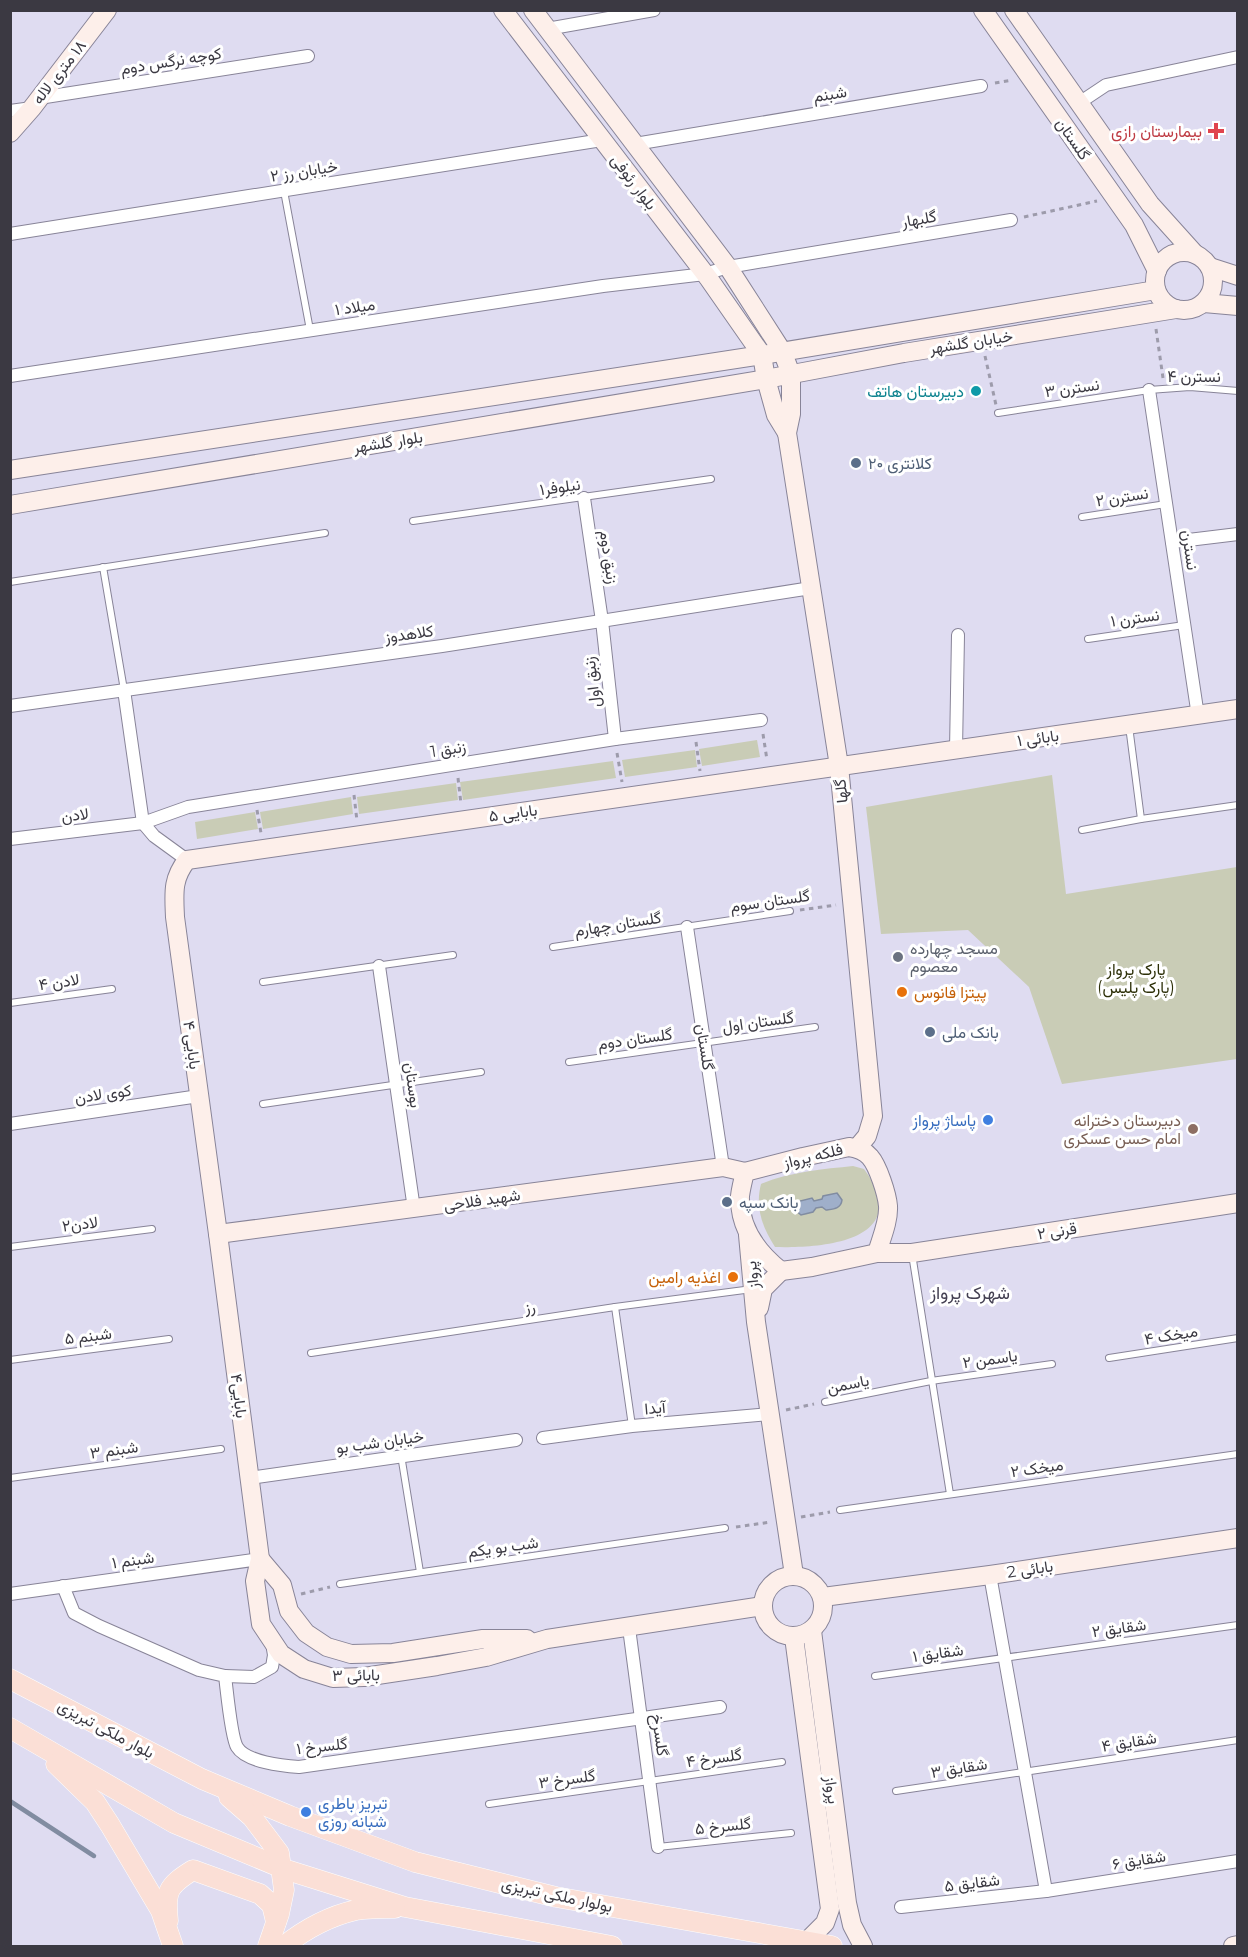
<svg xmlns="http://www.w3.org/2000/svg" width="1248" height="1957" font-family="Montserrat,Vazirmatn,sans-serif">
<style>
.green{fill:#c9ccb6}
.water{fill:#9fafca;stroke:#818ca1;stroke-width:1.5}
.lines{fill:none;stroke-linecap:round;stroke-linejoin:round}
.stream{stroke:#818ca1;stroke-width:4.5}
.lane-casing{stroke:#888498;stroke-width:8}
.street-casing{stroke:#888498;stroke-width:14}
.secondary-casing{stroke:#888498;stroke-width:20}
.primary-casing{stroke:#fff;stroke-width:21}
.path{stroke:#9d9bab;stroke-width:3;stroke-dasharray:4.5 4.5;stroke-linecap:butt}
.lane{stroke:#fff;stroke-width:6}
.street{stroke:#fff;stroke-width:12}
.secondary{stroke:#fdefea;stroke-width:18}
.primary{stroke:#fbdfd6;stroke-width:20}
.health-dot{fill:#e0444e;stroke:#fff;stroke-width:2}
.culture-dot{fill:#0f9aa8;stroke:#fff;stroke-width:2}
.service-dot{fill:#5c6f8a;stroke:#fff;stroke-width:2}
.worship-dot{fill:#6b7280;stroke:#fff;stroke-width:2}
.food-dot{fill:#e8710a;stroke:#fff;stroke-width:2}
.shop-dot{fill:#3f7fe0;stroke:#fff;stroke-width:2}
.education-dot{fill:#8d6e63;stroke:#fff;stroke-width:2}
.labels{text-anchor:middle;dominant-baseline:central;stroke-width:6;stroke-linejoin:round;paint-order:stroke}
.street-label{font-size:16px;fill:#3b3942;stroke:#fff}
.health-label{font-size:16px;fill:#be3a42;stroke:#fff;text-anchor:end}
.culture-label{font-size:16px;fill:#0d838f;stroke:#fff;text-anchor:end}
.service-label{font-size:16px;fill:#4e5e75;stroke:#fff;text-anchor:start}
.worship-label{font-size:16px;fill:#5b616d;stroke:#fff;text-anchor:start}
.park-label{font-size:16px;fill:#2d3008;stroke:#fff}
.food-label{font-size:16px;fill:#c56008;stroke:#fff;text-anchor:start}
.shop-label{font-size:16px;fill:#366cbe;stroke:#fff;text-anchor:end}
.education-label{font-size:16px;fill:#785e54;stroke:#fff;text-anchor:end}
.neighbourhood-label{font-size:18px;fill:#444052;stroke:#fff}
</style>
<rect width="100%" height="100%" fill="#dfdcf1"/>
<g class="green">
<polygon points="757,740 760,757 702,766 699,749"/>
<polygon points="695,750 697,767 625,777 622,760"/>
<polygon points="613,761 616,778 463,800 460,782"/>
<polygon points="1052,775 1066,894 1237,867 1237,1059 1062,1084 1029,987 968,930 881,934 866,807"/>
<polygon points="456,783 458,800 359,814 357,797"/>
<polygon points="351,797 353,814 263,829 260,812"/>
<polygon points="255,812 258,829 197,839 195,822"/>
<path d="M853 1166 864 1169C871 1178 875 1187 878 1198 889 1246 805 1248 775 1247 762 1227 755 1207 761 1184 789 1172 824 1169 853 1166Z"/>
</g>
<path class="water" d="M837 1193 842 1200C841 1209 833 1209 826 1210L822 1207 816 1208 813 1212 801 1215 795 1210 796 1202 812 1198 814 1201 822 1199 823 1196Z"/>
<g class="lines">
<polyline class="stream" points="10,1801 94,1856"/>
<g class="lane-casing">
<g id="lane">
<polyline points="284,191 310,330"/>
<polyline points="998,413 1149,390 1190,387 1238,391"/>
<polyline points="1082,517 1166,504"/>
<polyline points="413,521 711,479"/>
<polyline points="103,567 124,690"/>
<polyline points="10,582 325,533"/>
<polyline points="1088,639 1184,625"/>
<polyline points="1129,726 1141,819"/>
<polyline points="1082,830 1141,819 1238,805"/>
<polyline points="553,947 790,911"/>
<polyline points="263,982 453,955"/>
<polyline points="10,1003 112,989"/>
<polyline points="569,1062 815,1027"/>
<polyline points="263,1104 481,1072"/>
<polyline points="10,1247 152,1229"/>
<polyline points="912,1254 950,1494"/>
<polyline points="615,1307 632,1426"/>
<polyline points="311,1353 615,1307 752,1289"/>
<polyline points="1109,1358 1238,1338"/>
<polyline points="10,1360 169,1339"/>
<polyline points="825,1402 931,1381 1052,1364"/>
<polyline points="401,1455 420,1572"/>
<polyline points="10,1478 221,1449"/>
<polyline points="840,1510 1238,1454"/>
<polyline points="340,1584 725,1528"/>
<polyline points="875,1676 1238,1625"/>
<polyline points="896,1791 1238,1740"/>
<polyline points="489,1804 782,1762"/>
<polyline points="658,1847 791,1833"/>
</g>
</g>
<g class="street-casing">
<g id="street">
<polyline points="547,29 654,10"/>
<polyline points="39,98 308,56"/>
<polyline points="1079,103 1106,85 1238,57"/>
<polyline points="10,111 32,108"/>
<polyline points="635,144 981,86"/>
<polyline points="10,234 602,140"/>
<polyline points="10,376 603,286 705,274 728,267 1011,220"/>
<polyline points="1149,390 1198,716"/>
<polyline points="584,498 602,621 615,739"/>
<polyline points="1172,542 1238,534"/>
<polyline points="124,690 143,823 154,836 187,860"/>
<polyline points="10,706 442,646 811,588"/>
<polyline points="956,750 958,635"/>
<polyline points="10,839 143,823 188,807 615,739 761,720"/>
<polyline points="687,927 723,1167"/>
<polyline points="379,966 414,1209"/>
<polyline points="10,1124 199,1096"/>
<polyline points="543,1438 632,1426 770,1414"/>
<polyline points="250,1478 516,1440"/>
<polyline points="990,1575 1046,1891"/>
<path d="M63 1586 74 1613 99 1626 199 1670 225 1676C227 1691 231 1737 237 1747 246 1762 283 1766 299 1767L720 1707"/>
<polyline points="10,1594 260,1559"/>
<polyline points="629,1628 658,1847"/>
<polyline points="225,1676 254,1677 272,1667 274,1655 272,1643"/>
<polyline points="901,1907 1046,1891 1238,1861"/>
</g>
</g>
<g class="secondary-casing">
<g id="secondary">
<polyline points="503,10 709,279 762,355 766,379 776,415 787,433"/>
<polyline points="533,10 728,267 782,351 791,374 791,414 787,433 839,766 873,1116 867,1136 857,1148"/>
<polyline points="983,10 1134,225 1157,271"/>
<polyline points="1014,10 1150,204 1195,254"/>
<polyline points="10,133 32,108 107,10"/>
<circle cx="1184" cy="281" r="29"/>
<polyline points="1210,267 1238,276"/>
<polyline points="1204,303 1238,306"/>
<polyline points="10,470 762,355 1156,290"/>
<polyline points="10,505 766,379 904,353 1176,309"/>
<path d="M849 1147C856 1148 865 1151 870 1157 878 1166 887 1194 888 1206 889 1221 881 1239 877 1253L812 1267 781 1271C757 1252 739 1227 740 1196 741 1188 743 1180 745 1172L803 1157Z"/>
<polyline points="218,1234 723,1167 745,1172"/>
<polyline points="748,1235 756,1322 794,1575"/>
<polyline points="877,1253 912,1253 1238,1203"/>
<polyline points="759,1308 763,1289 781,1271"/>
<polyline points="260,1559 282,1585 289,1611 306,1633 327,1647 351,1654 393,1653 483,1639 527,1639"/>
<circle cx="793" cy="1606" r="30"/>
<polyline points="823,1597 990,1575 1238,1538"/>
<path d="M763 1606 547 1639 486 1657 437 1666 364 1677 333 1678 304 1669 281 1654 261 1624 255 1581 260 1559 218 1234 175 917C174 893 172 879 187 860L1238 709"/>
<polyline points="812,1631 847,1903 852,1925 863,1946"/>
<polyline points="794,1637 830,1909 825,1923 807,1941"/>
<polyline points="1233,1946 1238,1945"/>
</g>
</g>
<g class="primary-casing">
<g id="primary">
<polyline points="10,1679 202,1779 290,1816 415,1862 556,1897 832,1946"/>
<polyline points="10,1728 174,1823 287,1870 405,1907 612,1946"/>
<polyline points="56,1764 95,1802 110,1825 161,1911 173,1946"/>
<polyline points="229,1797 252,1817 279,1853 284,1890 279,1914 268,1946"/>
<path d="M168 1921C165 1892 167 1886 193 1870L260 1894 272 1905 276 1922"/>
<path d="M284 1946C304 1930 330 1916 356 1910 368 1908 382 1908 395 1908"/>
</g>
</g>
<g class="path">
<polyline points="995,83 1012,80"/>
<polyline points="1024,217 1097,201"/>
<polyline points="1156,329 1163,378"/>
<polyline points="985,356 996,405"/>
<polyline points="763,734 767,760"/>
<polyline points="696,742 700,771"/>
<polyline points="617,753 622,782"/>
<polyline points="458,778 461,804"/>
<polyline points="354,795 357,821"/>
<polyline points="257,810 261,833"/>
<polyline points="800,910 836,905"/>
<polyline points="786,1410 814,1404"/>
<polyline points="801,1517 830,1512"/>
<polyline points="736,1527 771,1522"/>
<polyline points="301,1594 330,1587"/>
</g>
<use href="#lane" class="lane"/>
<use href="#street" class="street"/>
<use href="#secondary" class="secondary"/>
<use href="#primary" class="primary"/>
</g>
<path class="health-dot" d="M1213 122h6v6h6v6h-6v6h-6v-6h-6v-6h6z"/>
<circle class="culture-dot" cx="976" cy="391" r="6"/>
<g class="service-dot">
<circle cx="856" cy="463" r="6"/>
<circle cx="930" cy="1032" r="6"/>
<circle cx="727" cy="1202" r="6"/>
</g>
<circle class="worship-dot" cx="898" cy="957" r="6"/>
<g class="food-dot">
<circle cx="902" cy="992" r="6"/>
<circle cx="733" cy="1277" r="6"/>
</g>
<g class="shop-dot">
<circle cx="988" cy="1120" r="6"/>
<circle cx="306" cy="1812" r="6"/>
</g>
<circle class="education-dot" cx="1193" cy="1129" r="6"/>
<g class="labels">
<g class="street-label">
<text transform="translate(171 61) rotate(-9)">کوچه نرگس دوم</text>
<text transform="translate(59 72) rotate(-52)">١٨ متری لاله</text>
<text transform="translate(830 94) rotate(-9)">شبنم</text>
<text transform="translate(1073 139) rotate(55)">گلستان</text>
<text transform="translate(304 171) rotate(-9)">خیابان رز ۲</text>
<text transform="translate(634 182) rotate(53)">بلوار رئوفی</text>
<text transform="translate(919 219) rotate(-10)">گلبهار</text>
<text transform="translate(355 307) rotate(-8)">میلاد ۱</text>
<text transform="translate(971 342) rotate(-9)">خیابان گلشهر</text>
<text x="1194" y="376">نسترن ۴</text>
<text transform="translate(1072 388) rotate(-8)">نسترن ٣</text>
<text transform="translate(388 442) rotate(-9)">بلوار گلشهر</text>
<text transform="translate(560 487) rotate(-8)">نیلوفر۱</text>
<text transform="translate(1122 497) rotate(-9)">نسترن ٢</text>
<text transform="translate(1190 550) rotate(82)">نسترن</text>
<text transform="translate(609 557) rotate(82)">زنبق دوم</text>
<text transform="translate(1135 618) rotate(-8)">نسترن ١</text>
<text transform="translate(409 634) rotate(-8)">کلاهدوز</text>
<text transform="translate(592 682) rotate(-97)">زنبق اول</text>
<text transform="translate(1038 738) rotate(-8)">بابائی ۱</text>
<text transform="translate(448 749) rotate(-9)">زنبق 1</text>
<text transform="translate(841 791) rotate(-96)">گلها</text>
<text transform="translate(513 813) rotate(-8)">۵ بابایی</text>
<text transform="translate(75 815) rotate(-7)">لادن</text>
<text transform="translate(770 901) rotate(-8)">گلستان سوم</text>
<text transform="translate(618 924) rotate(-9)">گلستان چهارم</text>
<text transform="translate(59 982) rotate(-8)">لادن ۴</text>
<text transform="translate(758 1022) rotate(-8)">گلستان اول</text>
<text transform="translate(635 1039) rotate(-8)">گلستان دوم</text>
<text transform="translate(192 1045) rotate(82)">بابایی ۴</text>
<text transform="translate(705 1047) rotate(81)">گلستان</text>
<text transform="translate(413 1085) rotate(82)">بوستان</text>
<text transform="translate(103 1094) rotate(-8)">کوی لادن</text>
<text transform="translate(813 1156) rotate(-14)">فلکه پرواز</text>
<text transform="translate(482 1200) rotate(-8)">شهید فلاحی</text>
<text transform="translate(80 1224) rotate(-7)">لادن۲</text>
<text transform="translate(1057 1231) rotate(-9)">قرنی ۲</text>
<text transform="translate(752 1275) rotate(-96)">پرواز</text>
<text transform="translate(530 1307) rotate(-9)">رز</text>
<text transform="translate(1171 1335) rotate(-9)">میخک ۴</text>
<text transform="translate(88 1336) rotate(-7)">شبنم ۵</text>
<text transform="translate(990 1359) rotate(-8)">یاسمن ۲</text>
<text transform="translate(848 1384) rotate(-11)">یاسمن</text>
<text transform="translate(239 1396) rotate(83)">بابایی۴</text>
<text transform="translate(655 1408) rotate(-5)">آیدا</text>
<text transform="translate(380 1442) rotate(-8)">خیابان شب بو</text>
<text transform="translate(114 1450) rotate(-8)">شبنم ۳</text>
<text transform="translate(1037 1468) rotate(-8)">میخک ۲</text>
<text transform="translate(503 1547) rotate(-8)">شب بو یکم</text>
<text transform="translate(133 1560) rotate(-8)">شبنم ۱</text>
<text transform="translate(1030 1569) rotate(-8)">بابائی 2</text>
<text transform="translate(1119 1628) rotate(-8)">شقایق ۲</text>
<text transform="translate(938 1653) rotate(-8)">شقایق ۱</text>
<text transform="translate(356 1675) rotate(-1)">بابائی ۳</text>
<text transform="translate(106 1729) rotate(28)">بلوار ملکى تبریزى</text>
<text transform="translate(660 1735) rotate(82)">گلسرخ</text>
<text transform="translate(1129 1742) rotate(-9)">شقایق ۴</text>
<text transform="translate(322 1746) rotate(-6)">گلسرخ ۱</text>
<text transform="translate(714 1758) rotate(-8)">گلسرخ ۴</text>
<text transform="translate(959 1768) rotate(-9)">شقایق ۳</text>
<text transform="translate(567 1779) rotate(-8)">گلسرخ ۳</text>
<text transform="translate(832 1790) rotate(82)">پرواز</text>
<text transform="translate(723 1826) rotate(-6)">گلسرخ ۵</text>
<text transform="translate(1139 1860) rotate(-9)">شقایق ۶</text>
<text transform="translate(972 1883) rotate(-7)">شقایق ۵</text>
<text transform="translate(557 1895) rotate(12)">بولوار ملکی تبریزی</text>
</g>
<g class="health-label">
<text x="1202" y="131">بیمارستان رازی</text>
</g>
<g class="culture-label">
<text x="964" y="391">دبیرستان هاتف</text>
</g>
<g class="service-label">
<text x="868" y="463">کلانتری ۲۰</text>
<text x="942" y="1032">بانک ملی</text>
<text x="739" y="1202">بانک سپه</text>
</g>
<g class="worship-label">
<text x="910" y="948">مسجد چهارده<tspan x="910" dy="18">معصوم</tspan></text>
</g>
<g class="park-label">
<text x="1136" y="969">پارک پرواز<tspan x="1136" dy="18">(پارک پلیس)</tspan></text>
</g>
<g class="food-label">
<text x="914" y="992">پیتزا فانوس</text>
<text x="721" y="1277" text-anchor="end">اغذیه رامین</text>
</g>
<g class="shop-label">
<text x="976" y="1120">پاساژ پرواز</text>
<text x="318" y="1803" text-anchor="start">تبریز باطری<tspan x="318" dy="18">شبانه روزی</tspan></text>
</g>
<g class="education-label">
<text x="1181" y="1120">دبیرستان دخترانه<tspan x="1181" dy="18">امام حسن عسکری</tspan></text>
</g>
<g class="neighbourhood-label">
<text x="970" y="1293">شهرک پرواز</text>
</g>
</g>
<rect width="1248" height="1957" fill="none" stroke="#3b3942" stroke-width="24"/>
</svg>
